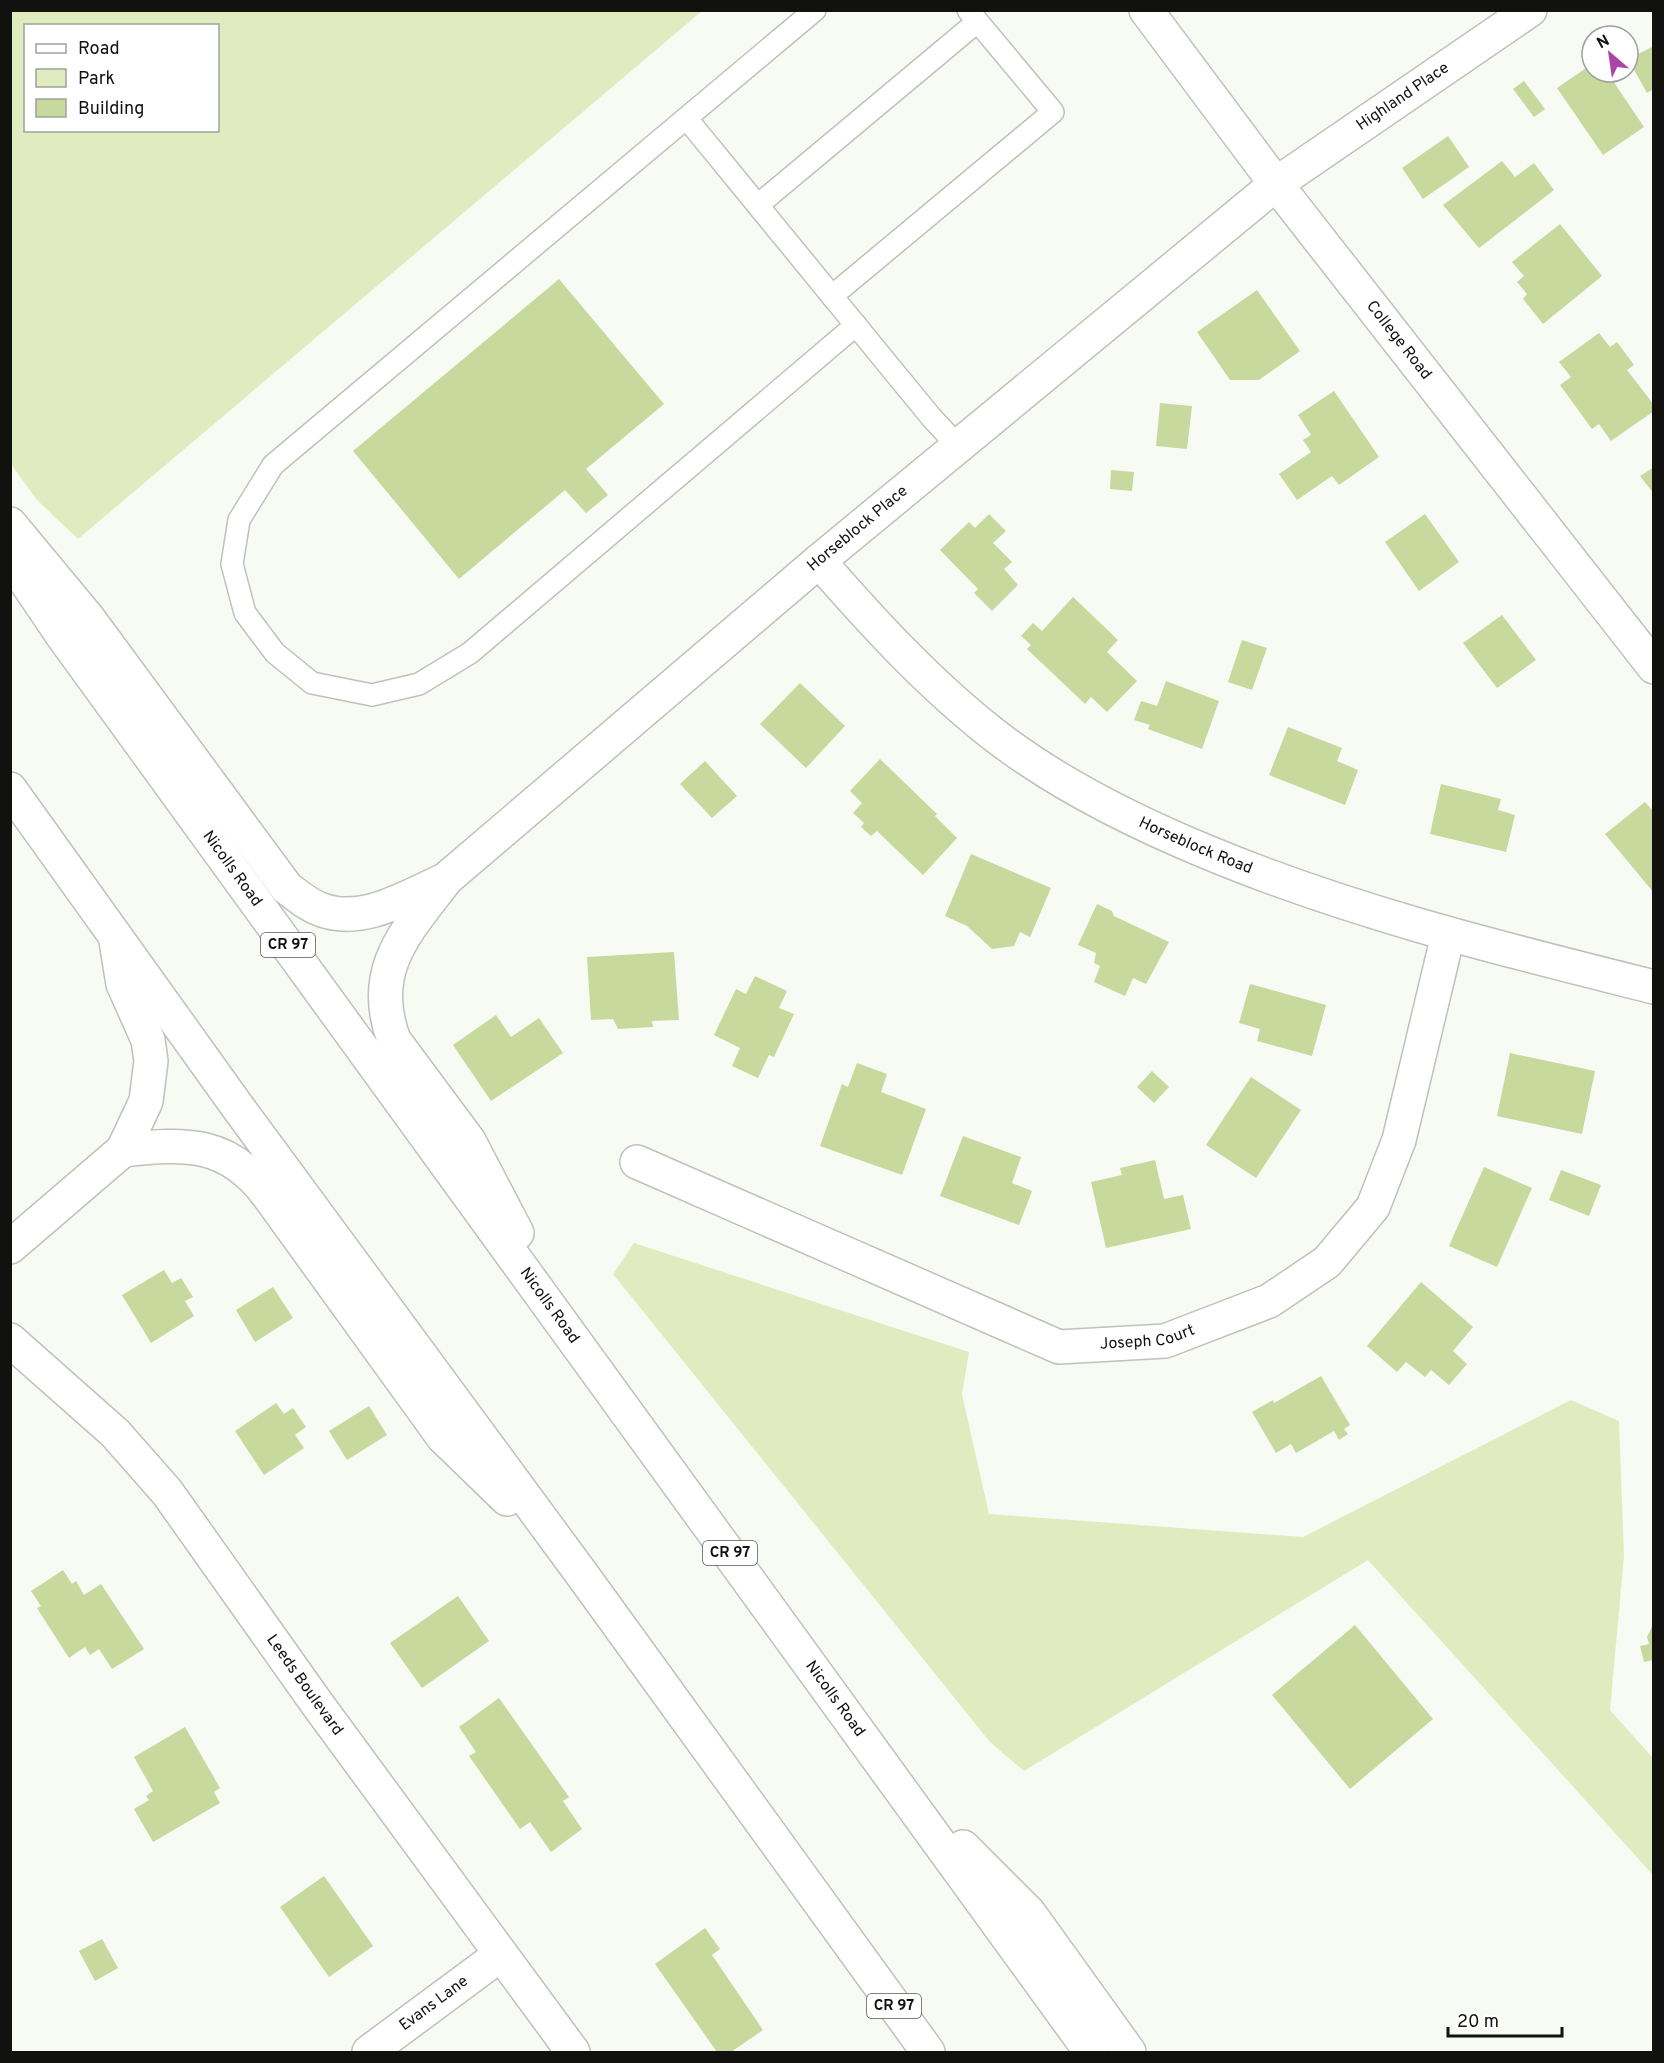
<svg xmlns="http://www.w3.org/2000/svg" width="1664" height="2063" font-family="Overpass,sans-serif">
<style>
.green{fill:#e0ecbf;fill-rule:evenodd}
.building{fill:#c8d99d}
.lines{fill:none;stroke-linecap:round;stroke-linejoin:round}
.lane-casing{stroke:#bfc1bb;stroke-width:24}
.street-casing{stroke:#bfc1bb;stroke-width:36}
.secondary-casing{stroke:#bfc1bb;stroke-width:36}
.highway-casing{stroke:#bfc1bb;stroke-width:36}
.lane{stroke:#fff;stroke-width:21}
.street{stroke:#fff;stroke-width:33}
.secondary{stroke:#fff;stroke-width:33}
.highway{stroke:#fff;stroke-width:33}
.labels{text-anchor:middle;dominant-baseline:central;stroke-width:5;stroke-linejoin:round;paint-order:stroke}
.shield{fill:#fff;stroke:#585857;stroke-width:1.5}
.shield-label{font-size:15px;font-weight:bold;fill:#11110f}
.street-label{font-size:16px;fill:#11110f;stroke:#fff}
</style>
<rect width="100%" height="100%" fill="#f8faf4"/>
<g class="green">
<path d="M10 11 11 10 702 11 78 539 37 500 11 464ZM26 26H218V130H26Z"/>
<polygon points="634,1243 969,1352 962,1394 989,1514 1303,1537 1571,1400 1619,1421 1624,1556 1610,1710 1653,1758 1653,1875 1368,1560 1024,1771 990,1742 613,1274"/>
</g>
<g class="building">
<polygon points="1654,46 1654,89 1647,93 1628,59"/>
<polygon points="1592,64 1592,72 1607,72 1644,127 1603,155 1557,88"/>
<polygon points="1524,81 1545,109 1534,117 1513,89"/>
<polygon points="1448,136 1469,167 1423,199 1402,168"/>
<polygon points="1502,161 1515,177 1534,163 1554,190 1479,248 1443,205"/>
<polygon points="1560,224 1602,276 1543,324 1523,299 1527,294 1517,282 1524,276 1512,262"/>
<polygon points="559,279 664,404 586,469 608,495 586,513 565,490 459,579 353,451"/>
<polygon points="1257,290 1300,351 1259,380 1230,380 1197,332"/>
<polygon points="1599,333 1610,347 1617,342 1634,365 1627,370 1654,405 1654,411 1611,441 1599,424 1592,429 1560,385 1571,377 1559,362"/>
<polygon points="1334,391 1379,457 1339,485 1332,476 1297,500 1279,474 1311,452 1303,440 1311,435 1298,415"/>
<polygon points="1160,403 1192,406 1187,449 1156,446"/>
<polygon points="1654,467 1654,494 1640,476"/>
<polygon points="1111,470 1134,472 1132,491 1110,489"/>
<polygon points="989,514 1006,531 993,543 1012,562 1004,569 1018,585 992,611 974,593 978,589 940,550 969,522 975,528"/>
<polygon points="1425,514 1459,562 1419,591 1385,542"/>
<polygon points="1073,597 1118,640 1107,652 1137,681 1107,712 1091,697 1085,704 1027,649 1031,645 1021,636 1033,623 1042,631"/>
<polygon points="1502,615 1536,660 1497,688 1463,643"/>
<polygon points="1242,640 1267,648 1252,690 1228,682"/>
<polygon points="1166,681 1219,701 1202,749 1148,729 1150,725 1134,720 1141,701 1157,706"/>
<polygon points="800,683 845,726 806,768 760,724"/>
<polygon points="1288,727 1342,748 1337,761 1358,770 1345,805 1269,775"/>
<polygon points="880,759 937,814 935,816 957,838 923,875 877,831 871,836 861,827 864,823 853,813 862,803 850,791"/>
<polygon points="705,761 737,796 712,818 680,784"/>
<polygon points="1441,784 1501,799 1498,810 1515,815 1506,852 1430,834"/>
<polygon points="1645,802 1654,812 1654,893 1605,834"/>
<polygon points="971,854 1051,888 1030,937 1020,932 1014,946 992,949 967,926 945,916"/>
<polygon points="1097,904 1112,911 1114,916 1169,942 1146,984 1133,978 1125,996 1094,982 1100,966 1094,963 1096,953 1078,945"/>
<polygon points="674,952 679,1020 652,1021 653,1027 618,1029 613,1019 591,1020 587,957"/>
<polygon points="755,976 787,991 779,1008 794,1014 774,1057 769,1055 758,1078 732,1066 740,1048 714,1035 736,989 746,994"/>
<polygon points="1250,984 1326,1005 1312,1056 1257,1041 1260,1029 1239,1023"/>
<polygon points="496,1015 511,1037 539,1018 563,1053 491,1101 453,1045"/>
<polygon points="1510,1053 1595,1071 1582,1134 1497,1116"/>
<polygon points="857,1063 887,1074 881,1092 926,1109 902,1175 820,1146 842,1084 848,1087"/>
<polygon points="1152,1071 1169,1087 1154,1103 1137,1087"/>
<polygon points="1251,1077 1301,1110 1256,1178 1206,1145"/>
<polygon points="963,1136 1021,1157 1012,1183 1032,1191 1019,1225 940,1196"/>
<polygon points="1155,1160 1164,1199 1183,1195 1191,1229 1106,1248 1091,1182 1122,1175 1120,1168"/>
<polygon points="1484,1167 1532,1188 1497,1267 1449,1246"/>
<polygon points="1561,1170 1601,1185 1589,1216 1549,1200"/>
<polygon points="164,1270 172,1283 181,1278 193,1297 185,1301 194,1316 151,1343 122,1295"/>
<polygon points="1421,1282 1473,1327 1453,1351 1467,1364 1449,1385 1431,1370 1425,1377 1406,1362 1397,1372 1367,1346"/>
<polygon points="273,1287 293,1318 255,1342 236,1310"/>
<polygon points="1321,1376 1350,1425 1344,1429 1348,1434 1339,1440 1334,1431 1296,1453 1291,1444 1276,1453 1252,1412 1273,1400 1274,1403"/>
<polygon points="276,1403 284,1414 293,1408 306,1427 295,1435 304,1448 264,1475 235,1431"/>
<polygon points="369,1406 387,1435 347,1460 329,1431"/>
<polygon points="63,1570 72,1584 76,1581 84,1595 101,1584 144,1649 112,1669 99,1649 90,1655 85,1647 69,1658 37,1608 41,1606 31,1591"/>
<polygon points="458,1596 489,1641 422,1688 390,1643"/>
<polygon points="1654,1622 1654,1660 1644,1662 1640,1646 1649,1644 1647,1637"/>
<polygon points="1355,1625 1433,1719 1350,1789 1272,1695"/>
<polygon points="499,1698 569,1797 563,1801 582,1829 551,1852 530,1822 520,1829 469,1756 476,1752 459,1727"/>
<polygon points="185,1727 220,1788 214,1792 220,1803 153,1842 134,1809 149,1800 146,1796 153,1791 134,1757"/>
<polygon points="324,1876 373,1946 329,1977 280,1907"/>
<polygon points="705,1928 720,1949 712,1955 763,2030 731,2052 717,2052 655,1964"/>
<polygon points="102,1939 118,1968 95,1981 79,1951"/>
</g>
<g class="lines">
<g class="lane-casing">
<g id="lane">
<polyline points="815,10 273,465 239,520 232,564 245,613 275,653 312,683 372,695 419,684 470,653 856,325"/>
<polyline points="687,119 931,417 958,446"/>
<polyline points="758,205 977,22"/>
<polyline points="832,296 1053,112 968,10"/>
</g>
</g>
<g class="street-casing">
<g id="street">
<path id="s1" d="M1276 184 1530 10"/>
<path id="s2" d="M637 1162 1059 1347 1165 1341 1269 1301 1327 1262 1373 1207 1399 1140 1448 935"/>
<path id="s3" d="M369 2052 500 1955"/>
</g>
</g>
<g class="secondary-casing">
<g id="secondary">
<path id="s4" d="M1146 10 1276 184 1654 667"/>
<path id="s5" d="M819 561C872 622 929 684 993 734 1057 784 1132 821 1207 852 1351 912 1502 949 1654 987"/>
<path id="s6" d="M445 880 819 561 1276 184"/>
<polyline points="10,1247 123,1150"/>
<path id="s7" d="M10 1340 115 1433 167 1492 318 1705 573 2052"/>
</g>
</g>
<g class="highway-casing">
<g id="highway">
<path d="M10 524 88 618 287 888C298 896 309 906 322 910 364 925 408 896 445 880"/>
<path id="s8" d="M10 558 62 635 1091 2052"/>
<polyline points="10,789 237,1106 581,1573 928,2052"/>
<path d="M444 882C405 933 368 971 394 1040L469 1141 517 1233"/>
<polyline points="116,941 123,984 148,1040 151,1061 146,1101 123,1150"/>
<path d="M123 1150C185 1143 228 1141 268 1195L443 1437 507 1499"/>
<polyline points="963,1847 1029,1913 1129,2052"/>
</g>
</g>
<use href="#lane" class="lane"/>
<use href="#street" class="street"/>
<use href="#secondary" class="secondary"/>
<use href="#highway" class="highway"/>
</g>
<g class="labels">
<g class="shield">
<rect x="261" y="933" width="54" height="24" rx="4.5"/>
<rect x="703" y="1541" width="54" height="24" rx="4.5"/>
<rect x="867" y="1994" width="54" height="24" rx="4.5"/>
</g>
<g class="shield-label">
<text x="288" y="945">CR 97</text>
<text x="730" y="1553">CR 97</text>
<text x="894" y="2006">CR 97</text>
</g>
<g class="street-label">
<text stroke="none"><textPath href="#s1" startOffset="154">Highland Place</textPath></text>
<text stroke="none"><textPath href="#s4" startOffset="416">College Road</textPath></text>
<text stroke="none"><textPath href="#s6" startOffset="542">Horseblock Place</textPath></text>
<text stroke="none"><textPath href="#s5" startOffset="478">Horseblock Road</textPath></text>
<text stroke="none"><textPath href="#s8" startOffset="382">Nicolls Road</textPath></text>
<text stroke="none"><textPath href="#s8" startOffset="922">Nicolls Road</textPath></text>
<text stroke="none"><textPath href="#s2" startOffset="550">Joseph Court</textPath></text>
<text stroke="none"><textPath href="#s7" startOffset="456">Leeds Boulevard</textPath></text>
<text stroke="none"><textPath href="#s8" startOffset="1408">Nicolls Road</textPath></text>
<text stroke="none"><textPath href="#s3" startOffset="81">Evans Lane</textPath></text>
</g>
</g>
<rect width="1664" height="2063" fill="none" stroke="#11110f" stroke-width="24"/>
<rect x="24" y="24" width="195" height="108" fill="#ffffff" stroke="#a0a09f" stroke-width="1.5"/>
<rect x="36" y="44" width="30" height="9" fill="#ffffff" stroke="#a0a09f" stroke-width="1.5"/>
<text x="78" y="54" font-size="18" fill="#11110f">Road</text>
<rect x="36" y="69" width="30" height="18" fill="#e0ecbf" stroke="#a0a09f" stroke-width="1.5"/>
<text x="78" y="84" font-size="18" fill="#11110f">Park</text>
<rect x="36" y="99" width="30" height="18" fill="#c8d99d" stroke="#a0a09f" stroke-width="1.5"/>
<text x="78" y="114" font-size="18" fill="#11110f">Building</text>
<g transform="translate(1610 54) rotate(331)"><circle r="28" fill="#ffffff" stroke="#a0a09f" stroke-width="1.5"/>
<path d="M0-4.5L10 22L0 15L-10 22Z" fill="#ac44a6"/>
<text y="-9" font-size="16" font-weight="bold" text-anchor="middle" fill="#11110f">N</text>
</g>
<path d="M1448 2027v9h114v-9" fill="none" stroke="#11110f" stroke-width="3"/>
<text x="1457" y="2027" font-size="18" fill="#11110f" stroke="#ffffff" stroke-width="4.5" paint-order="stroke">20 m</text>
</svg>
